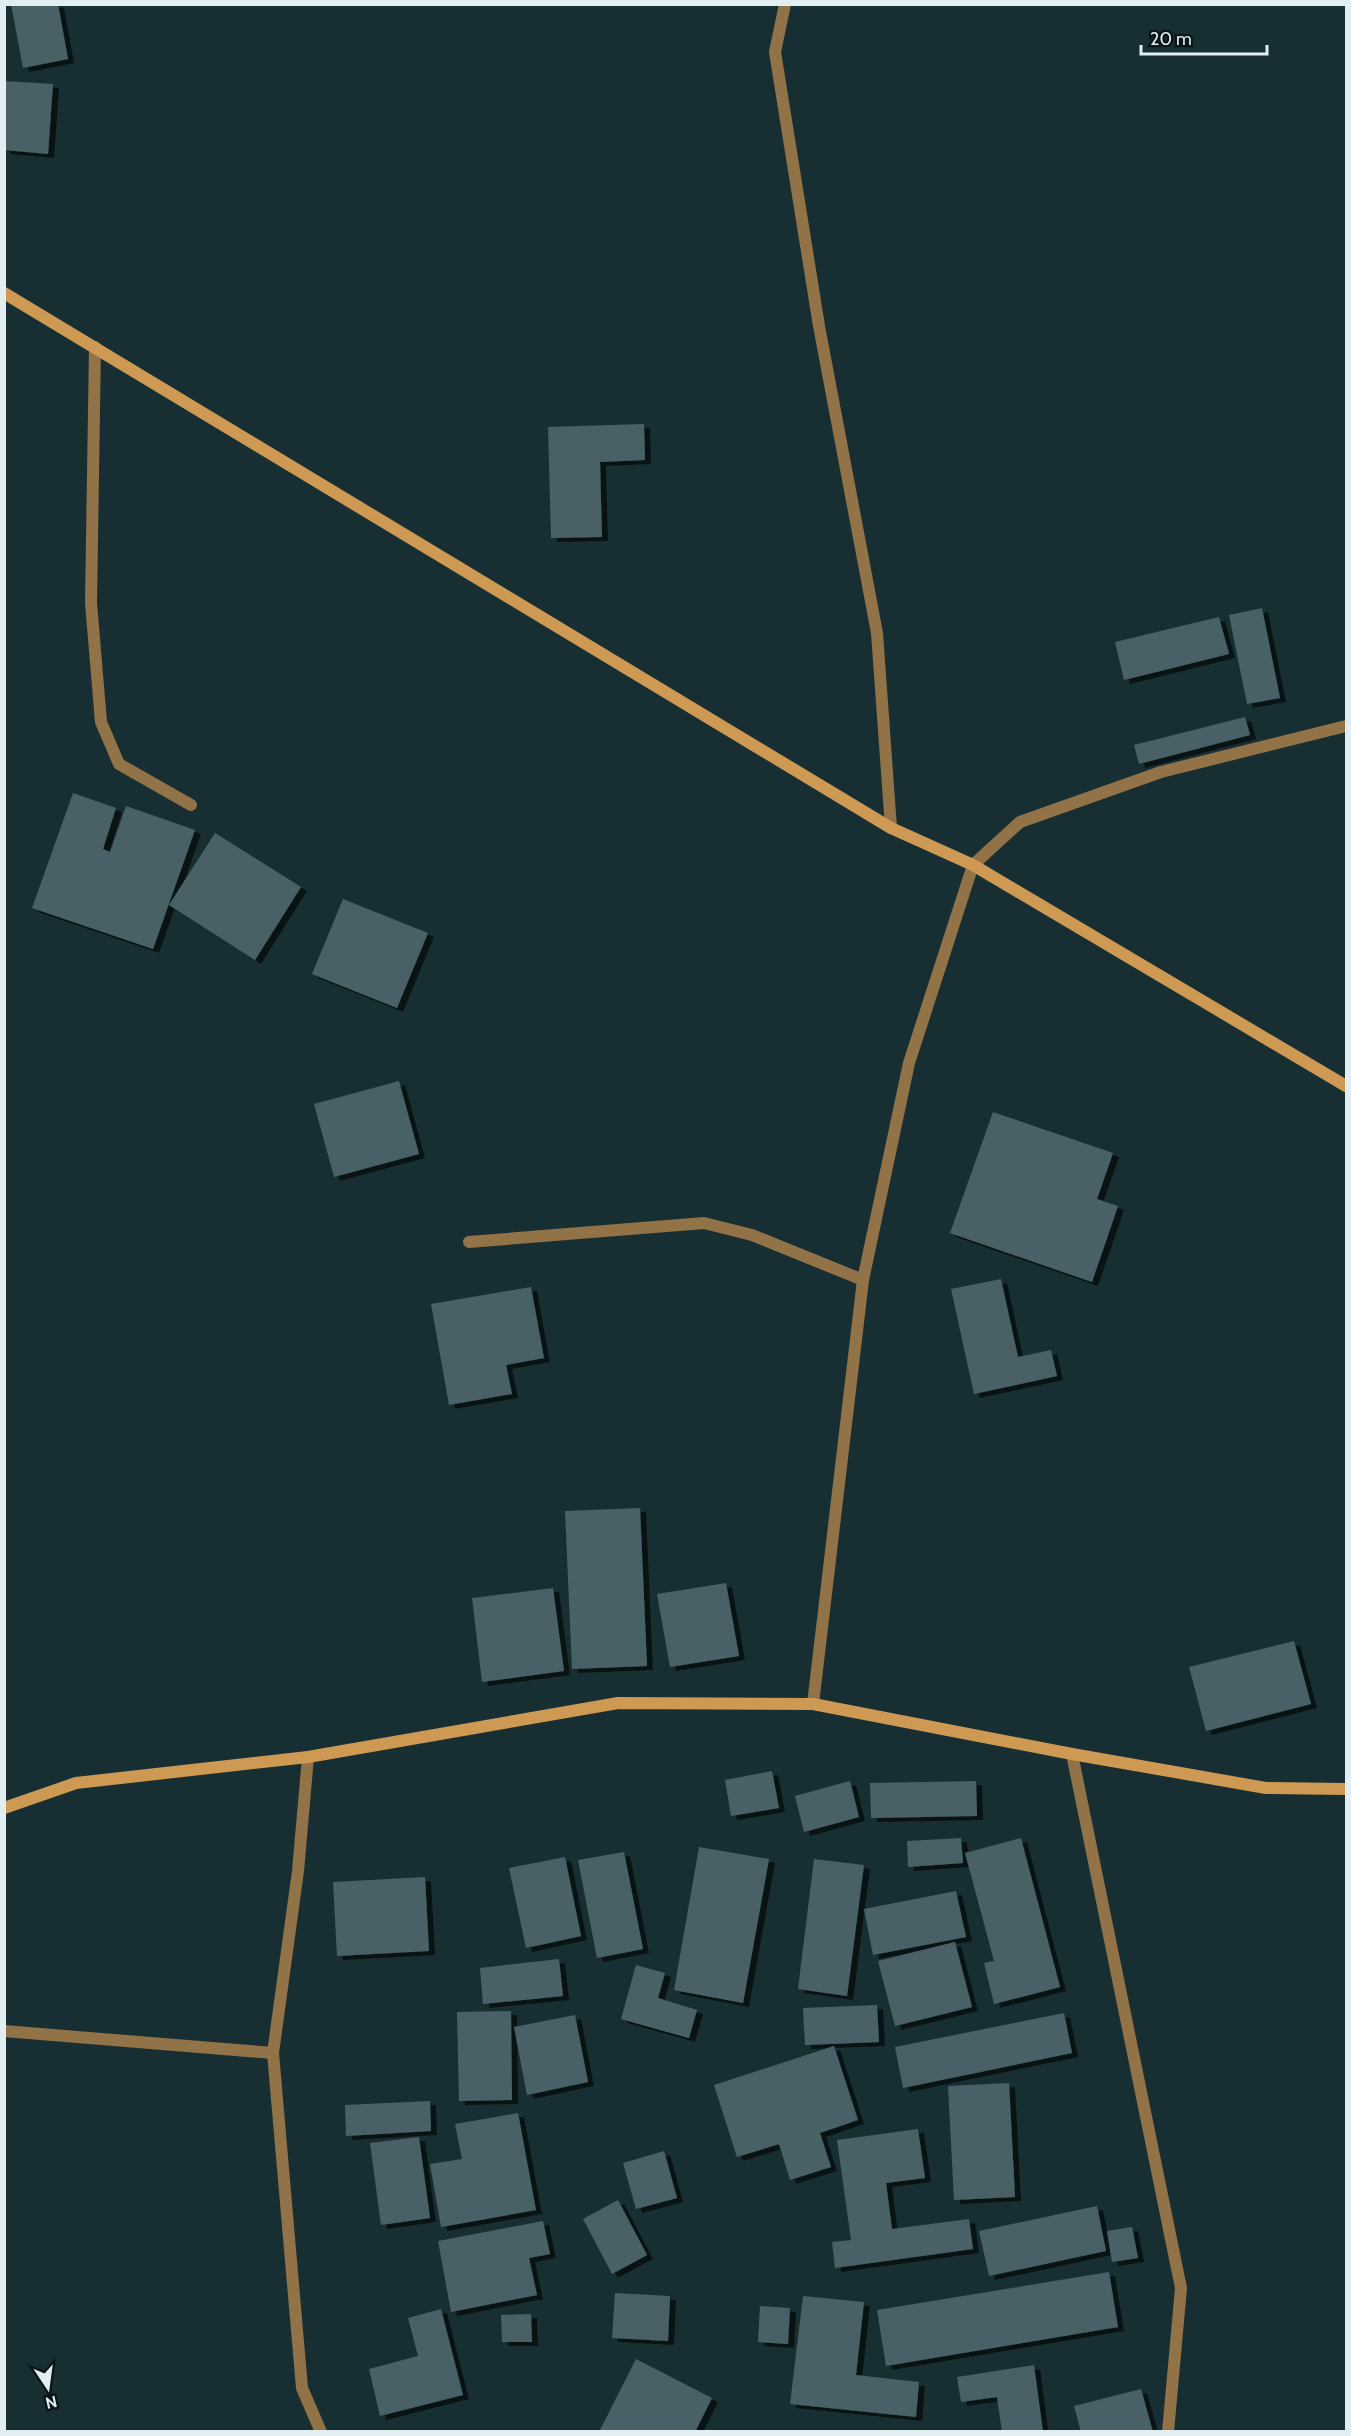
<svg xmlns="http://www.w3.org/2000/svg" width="1351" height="2436" font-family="Cabin,sans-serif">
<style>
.building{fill:#486166;filter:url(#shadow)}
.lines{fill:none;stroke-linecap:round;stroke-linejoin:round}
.street{stroke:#927247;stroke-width:12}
.secondary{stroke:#cd9953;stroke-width:12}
</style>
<defs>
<filter id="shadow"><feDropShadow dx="6" dy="4" stdDeviation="0" flood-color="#0009"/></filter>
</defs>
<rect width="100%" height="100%" fill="#172f33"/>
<g class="building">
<polygon points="11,4 58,4 68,59 23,68"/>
<polygon points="5,81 53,84 48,154 4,150"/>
<polygon points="644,424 645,460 600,462 602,537 551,538 548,427"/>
<polygon points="1262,608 1280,698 1247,704 1229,615"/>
<polygon points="1219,617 1229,654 1124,680 1115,642"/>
<polygon points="1245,717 1250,735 1139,764 1134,745"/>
<polygon points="73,793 116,808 103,849 110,852 126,806 195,830 153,949 32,908"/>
<polygon points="215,833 301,887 255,960 169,905"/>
<polygon points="343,899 428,933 397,1008 312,974"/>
<polygon points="399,1081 419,1154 334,1177 314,1104"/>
<polygon points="993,1112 1113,1153 1097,1199 1118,1206 1092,1282 950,1233"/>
<polygon points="1001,1279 1018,1357 1051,1350 1057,1376 974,1394 951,1289"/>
<polygon points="531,1287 544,1358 506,1365 512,1394 449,1405 431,1304"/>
<polygon points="640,1508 647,1666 572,1669 565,1511"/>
<polygon points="726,1583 739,1656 670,1667 657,1594"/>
<polygon points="553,1588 564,1671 482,1682 472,1598"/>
<polygon points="1294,1641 1311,1704 1206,1731 1189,1667"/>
<polygon points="772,1771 779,1808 731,1816 725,1780"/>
<polygon points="850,1781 859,1817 804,1832 795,1796"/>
<polygon points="976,1781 977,1816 871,1818 870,1783"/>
<polygon points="961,1838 963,1863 908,1867 907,1841"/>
<polygon points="1021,1838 1060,1987 994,2004 984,1963 994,1961 965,1853"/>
<polygon points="699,1847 769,1859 743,2003 674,1990"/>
<polygon points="624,1852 643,1949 597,1958 578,1860"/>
<polygon points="565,1857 581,1936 526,1948 509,1868"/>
<polygon points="814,1859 864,1865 847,1996 798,1989"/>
<polygon points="425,1877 429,1951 337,1956 333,1882"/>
<polygon points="956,1891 966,1937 873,1955 864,1909"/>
<polygon points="955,1942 972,2007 895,2026 878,1961"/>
<polygon points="559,1959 563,1996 483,2004 480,1968"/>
<polygon points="636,1965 665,1973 658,1998 697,2010 689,2038 621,2019"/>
<polygon points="877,2005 879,2042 805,2045 803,2008"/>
<polygon points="511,2011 512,2100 459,2101 457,2012"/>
<polygon points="1064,2013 1072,2053 903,2088 895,2047"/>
<polygon points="575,2015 588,2082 527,2095 514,2027"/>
<polygon points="834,2046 858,2120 820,2133 831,2167 790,2180 779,2144 737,2157 714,2085"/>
<polygon points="1009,2083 1015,2197 954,2200 948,2086"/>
<polygon points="430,2101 431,2131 346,2136 345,2105"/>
<polygon points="518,2113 536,2210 441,2227 430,2164 462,2159 455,2124"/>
<polygon points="918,2129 925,2178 886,2183 892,2229 969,2219 973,2249 835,2268 832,2242 851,2240 837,2140"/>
<polygon points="419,2137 430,2218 381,2225 370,2143"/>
<polygon points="664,2151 677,2198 636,2209 623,2163"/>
<polygon points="618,2200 647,2255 612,2274 583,2219"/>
<polygon points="1097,2206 1106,2251 989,2276 979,2231"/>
<polygon points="543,2221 550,2254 529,2258 537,2295 451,2312 438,2241"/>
<polygon points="1132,2227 1138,2258 1112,2262 1107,2231"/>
<polygon points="1109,2272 1118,2327 886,2366 877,2310"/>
<polygon points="615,2293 670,2296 668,2341 612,2338"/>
<polygon points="803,2296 864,2302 856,2375 919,2382 916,2417 790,2404"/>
<polygon points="760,2306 790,2308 788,2344 758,2342"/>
<polygon points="441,2309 463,2395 380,2416 369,2369 418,2356 408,2318"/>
<polygon points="531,2314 532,2342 502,2342 501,2315"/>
<polygon points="636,2359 712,2398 695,2432 599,2432"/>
<polygon points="1034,2365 1043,2432 1002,2432 997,2397 961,2402 957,2377"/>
<polygon points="1141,2389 1153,2432 1081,2432 1074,2406"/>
</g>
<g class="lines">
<g class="street">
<polyline points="785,4 775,52 819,326 877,633 891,828"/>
<polyline points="95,347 91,603 101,722 119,764 191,805"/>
<polyline points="469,1242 704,1223 752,1235 863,1280"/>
<polyline points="813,1704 863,1280 909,1063 973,865 1020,822 1161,772 1346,726"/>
<polyline points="1072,1754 1181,2288 1168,2432"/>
<polyline points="308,1757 298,1871 273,2053 302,2388 321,2432"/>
<polyline points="4,2031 273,2053"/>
</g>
<g class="secondary">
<polyline points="4,293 891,828 973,865 1346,1086"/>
<polyline points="4,1808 76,1783 308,1757 618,1703 813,1704 1072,1754 1266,1788 1346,1789"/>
</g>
</g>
<rect width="1351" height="2436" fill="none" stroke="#e1eff2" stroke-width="12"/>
<g transform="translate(48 2388) rotate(167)" stroke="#0b1517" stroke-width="4.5" paint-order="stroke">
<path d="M0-4.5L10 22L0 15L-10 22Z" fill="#e1eff2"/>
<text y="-9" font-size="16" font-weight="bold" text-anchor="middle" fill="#e1eff2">N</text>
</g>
<path d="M1141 45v9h126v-9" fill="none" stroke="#e1eff2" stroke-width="3"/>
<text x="1150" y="45" font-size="18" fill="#e1eff2" stroke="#0b1517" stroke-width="4.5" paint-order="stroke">20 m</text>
</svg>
